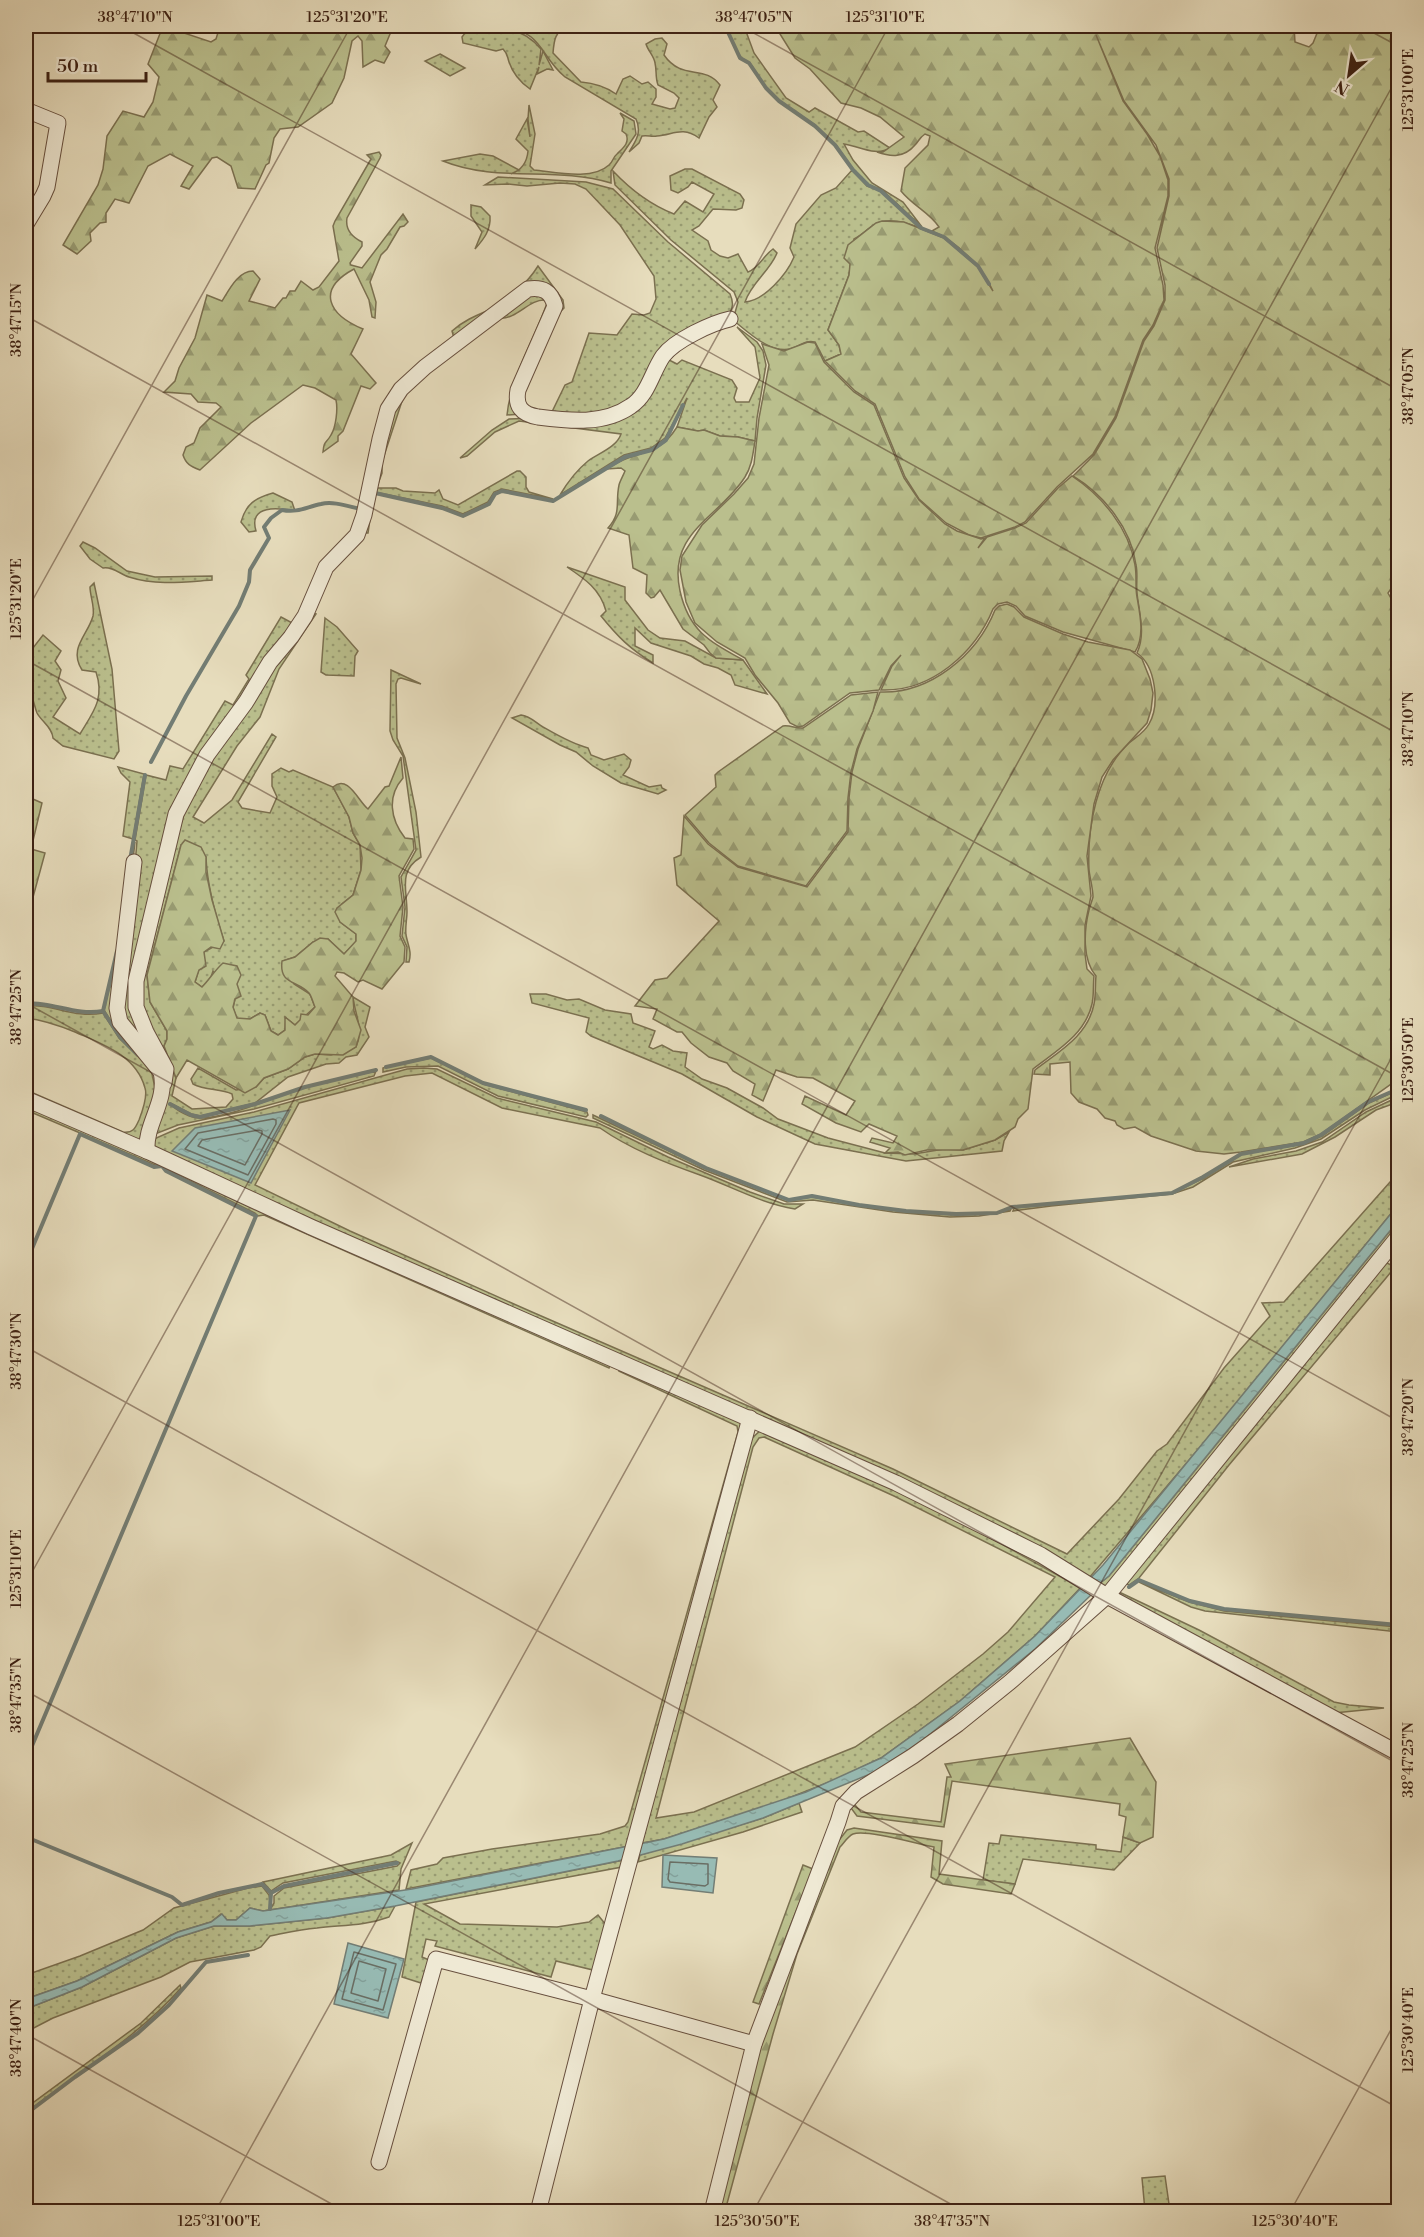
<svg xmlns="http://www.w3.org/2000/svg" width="1424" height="2237" font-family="'Libre Bodoni',serif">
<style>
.grass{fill:url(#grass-dots);stroke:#7b7050;stroke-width:1.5;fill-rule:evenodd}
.forest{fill:url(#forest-firs);stroke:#7b7050;stroke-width:1.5}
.water{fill:url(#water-ripples);stroke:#737d74;stroke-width:1.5}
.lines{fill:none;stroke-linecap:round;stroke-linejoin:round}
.shore{stroke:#6a6e64;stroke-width:1.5}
.stream{stroke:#737d74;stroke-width:4}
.minor-casing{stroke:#674f3e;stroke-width:17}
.minor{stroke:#efe9d4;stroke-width:15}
.ticks{fill:none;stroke:#3c2013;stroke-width:1.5;stroke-opacity:0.45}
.neatline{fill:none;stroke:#3c2013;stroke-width:2}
.ticks-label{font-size:15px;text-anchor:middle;fill:#3c2013}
</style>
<defs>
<pattern id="grass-dots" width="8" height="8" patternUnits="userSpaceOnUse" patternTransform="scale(1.5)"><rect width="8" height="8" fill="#babf8d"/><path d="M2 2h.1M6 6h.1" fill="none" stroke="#989b72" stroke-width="1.8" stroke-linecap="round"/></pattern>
<pattern id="forest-firs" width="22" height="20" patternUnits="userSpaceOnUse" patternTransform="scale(1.5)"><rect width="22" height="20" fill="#babf8d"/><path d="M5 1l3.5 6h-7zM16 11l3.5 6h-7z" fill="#989b72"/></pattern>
<pattern id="water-ripples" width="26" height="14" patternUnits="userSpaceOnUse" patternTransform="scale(1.5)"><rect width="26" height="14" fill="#97bbb4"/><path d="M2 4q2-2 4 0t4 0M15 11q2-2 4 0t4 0" fill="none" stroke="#83a09a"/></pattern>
</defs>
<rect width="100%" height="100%" fill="#e7ddbd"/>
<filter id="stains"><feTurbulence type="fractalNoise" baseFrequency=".00333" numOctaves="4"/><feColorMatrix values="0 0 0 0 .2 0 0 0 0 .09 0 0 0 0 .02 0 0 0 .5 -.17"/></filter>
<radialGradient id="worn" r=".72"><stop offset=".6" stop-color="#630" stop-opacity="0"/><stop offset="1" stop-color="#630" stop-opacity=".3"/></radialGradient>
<g class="grass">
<path d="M482 26C505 25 526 31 541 49L539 65 543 51 553 70 547 69 537 74 539 67 530 89C520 82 513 74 509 62 507 56 508 54 503 49L496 51 463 43 462 37 465 33Z"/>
<path d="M503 26H567C555 32 554 40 553 53L581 82C593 83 606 87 616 94L623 79 630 76 642 84 648 82 656 89V97L652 104 670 109 675 108 679 98 674 93 658 85C655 77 657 71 655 63 654 56 648 51 646 44L655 39 662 38 667 44 664 55C682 81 704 64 720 85L713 100 717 107 709 117 699 138C682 126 673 135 657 136 651 137 648 135 642 136L639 143 629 152C636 141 642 132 636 119L565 77C539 55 544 33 503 26Z"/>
<path d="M723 26H744L754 53 786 98 809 112 815 108 858 132 864 131 890 148C876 157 859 146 844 144L853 160 872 183 903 202 922 227 882 190 868 185 853 169 836 145 815 125 779 100 766 87 750 63 741 58 727 30Z"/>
<polygon points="440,54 465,68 450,76 425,61"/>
<path d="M529 105 535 134 530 166 534 170C555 172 592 181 609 165 613 162 613 157 617 154 623 148 630 143 626 134L622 131 624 119 620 113 634 121 636 134 611 171V183C555 166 497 183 443 161L480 154 493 156 519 170 511 174C522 170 527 163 528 151L516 139 527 119 530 137 528 119Z"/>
<path d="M685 169H692L740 194 744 200 742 208 736 210 713 209 699 226 692 230 708 241 711 250 720 256 728 258 738 254 748 272C759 268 763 256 773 249L777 253C770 271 751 283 745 302 764 301 787 274 794 257L790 248 796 224 821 195 836 188 852 170 867 186 881 191 897 204 921 228C907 223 888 216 874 225 867 229 862 235 854 239L849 275 828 330 839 345 841 354 825 361 815 342C805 340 802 345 793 348 772 356 748 332 733 320L738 302 734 292 671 240 615 185 613 171C630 189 651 205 674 214L685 201 703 212 714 194 692 182 688 187 678 193 671 190 670 176Z"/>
<path d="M498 177 586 182 613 189 668 242 730 294C734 303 733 308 728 315L684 337 643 391 618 411 550 416 565 385 572 382 589 333 617 335 632 314 644 315 650 313 656 299 654 276 620 225 586 189 575 184 560 183 527 186 508 184 485 185Z"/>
<path d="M471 205 481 207 490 216C491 230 484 239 475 249L482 232 471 216Z"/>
<path d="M538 266 563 300 564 308 560 312 553 315 541 286 455 342 452 331C463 321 475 316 489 310 508 300 527 284 538 266Z"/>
<path d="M540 290 550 298 553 305 516 389C514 400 513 407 523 414L507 415C511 376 534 341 547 303L545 300C529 299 517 320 499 318 465 338 435 364 407 393L403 398 382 462V473L378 484H373L390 410 403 391 426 369 529 291Z"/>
<path d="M737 327 757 342 763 351 766 365 757 418 755 441 738 437 720 436 704 430 698 431 677 427 687 398 665 438 651 448 624 455 560 495C567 483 577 470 588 461 599 453 617 447 621 434L519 421 495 432 467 456 460 458 492 430 509 419 620 415 665 358 685 345 669 360 677 364 682 360 732 380 737 388 734 398 736 402H749L760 378 756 353 755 347Z"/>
<polygon points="517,471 520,471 526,477 526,487 529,492 553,499 502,489 494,492 488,502 463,514 442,506 374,492 368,533 360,533 372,488 396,488 403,491 435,493 439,490 443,499 458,505"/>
<path d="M273 493 292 502 295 511C279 508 248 504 256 531L249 532 241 522C246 504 255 498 273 493Z"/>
<path d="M83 542 95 548 127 571 155 577 212 576V580C184 582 157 586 129 577 120 574 112 566 103 568L90 559 80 546Z"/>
<path d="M567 567 625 587V600L648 630 660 638 685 641 716 658 743 660 767 694 735 685 731 675 718 668 704 664 691 656 651 643 635 628V646L653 655V663C630 649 618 637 601 616L606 611C600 589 585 579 567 567Z"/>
<path d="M94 583 112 669 119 751 114 759 63 746 53 738C52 727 41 721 37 713 35 708 34 702 32 697L26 694V643L33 648 43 635 61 651 55 661 61 670 58 681 66 698 53 717 80 734C93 712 105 699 96 672L82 670C68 648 88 635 93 616 95 607 90 596 90 587Z"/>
<path d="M309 612 316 614 279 669 260 717 237 746 193 817 204 823 232 800 272 734 276 737 238 802 242 808 270 813 277 797 272 786V774L281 768 289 772 293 770 333 787 349 817 353 833 360 845 361 870 353 895 342 904 340 922 356 934V942L344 954 328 939 313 942 295 957 283 961 294 984 310 994 315 1007 295 1025 286 1018 285 1030 278 1035 271 1031 265 1015 260 1013 250 1019H237L233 1008 235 999 213 971 210 980 202 987 195 982 204 952 224 941C215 914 207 885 206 857L181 845 147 975 150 1002 167 1031V1039L164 1046 176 1078 172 1096 192 1109 226 1107 233 1099 232 1094C220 1088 206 1091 193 1084L191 1079 198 1068 236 1090 256 1087 264 1078 288 1069 305 1057 315 1054 331 1055 356 1047C364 1029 355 1015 353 997L370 1007 365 1027 369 1037 357 1055 346 1057 339 1063 326 1064 288 1077 255 1103 215 1113 200 1116 191 1114 170 1103C176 1111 192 1119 202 1118 237 1115 271 1098 304 1088 328 1081 352 1076 376 1071L374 1076 254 1109 178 1125 150 1136 161 1109 139 981 191 787Z"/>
<polygon points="281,617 296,625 187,785 134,981 157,1054 122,1021 137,841 135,840 146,775 166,780 170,766 183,769 225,701 233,705 249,679 246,675"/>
<polygon points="325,618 337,627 358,651 355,656 354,676 326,675 321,672"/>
<path d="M391 670 421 684 401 678 398 679 396 684 397 738 405 758 416 812 421 857C398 871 407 889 407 912 407 919 405 927 406 935 408 946 412 951 409 962H406L407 947 402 936 405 907 401 877 416 850 403 756 393 740 390 731Z"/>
<path d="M521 715C530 716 535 722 543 727 557 735 572 744 588 748L591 755 604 760 624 754 631 760 629 767 623 775 649 787 661 785 662 788 666 790 658 794 621 783 593 766 576 752 560 745 512 718Z"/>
<polygon points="118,767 144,774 133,839 123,836 130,782 121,773"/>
<path d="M135 842 116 1007 120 1022 160 1073C166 1095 152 1117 144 1138L141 1141 132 1142 26 1096V1090L123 1132C133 1133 135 1129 139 1120 142 1112 148 1097 145 1088 136 1055 102 1044 75 1032 58 1025 43 1020 26 1018V1006C53 1003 73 1019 103 1013L119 1038 151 1069 155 1088 158 1090 154 1067 121 1037 104 1010 119 946Z"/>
<polygon points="530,994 546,994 567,1000 579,999 605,1010 631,1014 633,1023 655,1031 649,1047 653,1049 662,1045 673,1051 687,1053 685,1067 702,1079 727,1088 763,1108 778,1119 828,1138 885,1153 914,1154 944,1149 963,1150 995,1140 1009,1132 1004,1141 1002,1151 906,1161 815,1144 757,1117 682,1074 591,1036 586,1032 589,1018 532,1003"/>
<polygon points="431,1058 483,1084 587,1112 588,1115 586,1117 498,1096 438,1066 406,1067 383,1072 383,1068 386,1067"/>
<path d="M424 1068 437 1069 497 1098 596 1122 668 1157 750 1192 784 1204H803L795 1209C760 1203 733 1187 700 1175 666 1163 630 1149 600 1128L502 1108 432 1073 405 1076 299 1103 255 1185 350 1231 532 1312 893 1469 1067 1554 1119 1499 1157 1451 1167 1444 1224 1368 1270 1316 1262 1303 1284 1302 1398 1173V1205L1207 1439 1089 1578 168 1157 153 1145 154 1139 179 1128 254 1112 407 1069Z"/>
<polygon points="1398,1090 1398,1094 1365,1110 1321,1139 1295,1148 1233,1162 1193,1187 1172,1194 1051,1206 1013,1211 1014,1208 1172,1193 1204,1178 1242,1154 1304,1144 1322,1136 1369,1103"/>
<polygon points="1398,1097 1398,1102 1376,1110 1335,1137 1302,1154 1229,1167 1253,1159 1296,1151 1322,1142 1366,1112"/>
<polygon points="26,1105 611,1362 609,1368 264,1215 258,1216 255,1213 166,1169 162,1165 155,1165 26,1110"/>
<polygon points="593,1115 705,1168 788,1200 812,1197 906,1212 956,1215 997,1213 1011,1209 1010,1211 979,1216 950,1217 893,1212 813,1200 787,1202 704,1170 593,1118"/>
<polygon points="1398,1221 1398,1232 1111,1585 1103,1587 1099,1584 1109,1576"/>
<polygon points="1385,1262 1395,1267 1386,1278 1229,1465 1139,1578 1129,1585 1126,1583"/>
<polygon points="621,1366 740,1421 742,1427 629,1846 406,1889 411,1870 437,1864 443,1858 492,1849 600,1834 625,1826 628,1822 738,1432 737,1426 619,1371"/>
<path d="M761 1430 897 1487 1083 1585 1035 1636 960 1701 881 1758 837 1779 771 1805 664 1839 642 1843 747 1448 750 1440ZM764 1437 894 1496 1055 1577 1008 1632 983 1654 918 1704 855 1747 694 1812 656 1818 753 1447 759 1438Z"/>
<polygon points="1139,1582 1189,1602 1224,1611 1398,1627 1398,1632 1205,1611 1191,1607"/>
<polygon points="1119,1592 1199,1630 1334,1702 1349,1705 1384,1708 1334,1713 1121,1598"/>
<polygon points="799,1803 802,1812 743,1832 638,1862 640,1855 763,1818"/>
<polygon points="1001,1835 1096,1845 1096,1849 1121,1852 1123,1837 1140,1843 1114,1870 1023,1859 1015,1884 983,1880 989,1843 999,1844"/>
<polygon points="412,1843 401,1869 399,1890 263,1911 250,1908 236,1920 227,1920 221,1914 211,1922 178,1932 77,1981 26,1999 26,1975 80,1956 143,1930 174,1908 248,1888 262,1886 269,1895 271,1908 274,1903 274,1896 284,1888 397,1866 400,1863 396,1861 283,1883 271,1891 263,1882 391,1855"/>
<polygon points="624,1860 622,1867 424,1904 460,1924 557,1927 589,1922 598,1915 606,1925 593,1970 556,1961 551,1977 435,1946 437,1941 426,1939 422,1957 429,1960 421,1983 402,1977 416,1902"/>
<path d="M395 1906 389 1917C365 1926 342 1925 317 1928 301 1929 285 1933 270 1936L261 1947 254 1950 190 1962 161 1977 53 2018 26 2032V2009L82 1987 176 1938 214 1926H250L327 1918Z"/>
<path d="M180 1985 181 1988C137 2038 78 2072 26 2113V2108L141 2023Z"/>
<polygon points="1165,2176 1170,2211 1145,2211 1142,2178"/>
</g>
<g class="forest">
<polygon points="163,26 172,26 172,29 211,42 216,39 220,26 401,26 390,34 385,46 390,52 384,63 375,60 363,67 362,41 358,36 352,41 344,78 332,103 298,127 280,129 274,138 269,163 266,165 255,189 238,188 231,166 217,157 212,158 189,189 181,186 193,166 170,154 148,166 129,203 115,199 106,213 106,222 100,223 90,233 91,241 77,254 63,245 98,185 103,169 107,136 123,111 144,117 153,102 159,77 148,64"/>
<path d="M775 26H1294L1295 42 1309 47 1313 43 1320 26H1398C1399 36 1394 43 1391 53L1398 38V585L1394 584 1388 593 1392 600 1398 603V1079L1321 1134 1303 1142 1241 1152 1224 1154 1196 1151 1151 1136 1135 1127 1124 1129 1117 1125 1115 1121 1105 1118 1097 1109 1079 1102 1071 1093 1070 1062 1050 1064V1075L1034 1074 1035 1070C1058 1052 1088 1036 1094 1004 1096 995 1095 985 1096 976 1082 960 1084 930 1089 910 1090 906 1092 901 1093 897 1093 889 1090 878 1089 870 1088 848 1090 824 1096 802 1102 780 1112 759 1129 743 1136 737 1144 733 1149 724 1160 705 1156 666 1137 653 1146 634 1139 613 1137 593 1136 584 1138 574 1136 565 1131 528 1104 495 1073 476L1094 455 1116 418 1144 341 1154 326 1165 300V285L1157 248 1169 196V179L1156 145 1124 101 1096 35 1123 101 1147 134 1160 156 1168 180V196L1155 248 1163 285 1164 300 1153 325 1143 340 1115 417 1093 454 1057 487 1025 522 1015 527 981 538 969 535 946 523 919 499 905 477 875 404 855 391 825 361 841 354 839 345 828 330 849 275 850 264 844 258 848 245 876 223 882 221 904 222 944 238 978 267 993 291C982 266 957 242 932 231L939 227C930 213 912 205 901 191L905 168 928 145 930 136 925 134C919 138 919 141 915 145 904 158 891 157 877 152H883L904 137 880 117 861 108 841 103 810 69 795 58Z"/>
<path d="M379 152 381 155 380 158 347 218C345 230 352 237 362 242V246L350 263 351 265 362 268 403 214 408 222 404 226 400 227 387 249 381 255 370 282 376 302 375 318 372 317 369 300 354 269C315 290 329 315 363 329L351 354 376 383 370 389 361 386 343 431 338 436V441L323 452C324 440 326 444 331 435 336 427 338 409 336 400L315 388 303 385 251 423 200 470C190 466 186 464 183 455L186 447 194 443 200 428 221 407 216 403 198 402 191 394 164 392 175 381 179 368 195 338 207 295 222 301C229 290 238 271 253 271L260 279 249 301 275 308 283 298H286L290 291H295L301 281 313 290 319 287 339 261 333 226 335 221 371 159 367 155Z"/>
<path d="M808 342 815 343 824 362 854 392 874 405 904 478 919 500 945 524 957 531 981 539 985 538 978 548 987 537 1015 528 1026 523 1058 488 1072 476C1102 496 1129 528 1135 565 1137 575 1135 587 1137 597 1140 614 1145 637 1135 652L1063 632 1025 616 1016 606 1007 602 998 604 993 609C975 653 931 692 881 690L892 666 901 655 891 666 879 690 850 693 803 726 798 727 790 723 778 703 755 675 745 658 717 642 695 623 686 602 680 570 682 556 702 525 734 494 748 478 754 464 759 418 769 365 762 344 784 351Z"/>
<path d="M677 427 698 431 704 430 720 436 738 437 755 441C753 453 752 466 745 477 719 518 667 532 680 591 689 631 709 641 743 660L716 658 710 653 704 645 683 629 660 590 654 597 651 598 646 593 647 575 633 568 629 535 608 528C622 512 615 504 619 485 620 481 623 476 625 471L621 468 606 469C613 465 620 461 628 458 652 450 663 449 677 427Z"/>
<path d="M1007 604 1014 607 1024 617 1063 634 1088 642 1130 650 1142 659 1150 679 1153 693 1151 710 1147 723 1113 760 1102 777 1094 804 1087 856 1091 896 1085 925V954L1087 969 1094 976C1093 985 1094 996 1092 1004 1085 1035 1056 1051 1033 1069L1028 1109 1018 1119 1015 1127 995 1140 963 1150H927L905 1155 898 1152 885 1153 890 1148 870 1142 872 1138 893 1143 897 1136 869 1124 861 1132 836 1123 802 1104 805 1096 846 1115 855 1101 813 1078 797 1077 776 1070 763 1101 752 1095 755 1084 733 1071 727 1063 709 1057 691 1043 682 1032H677L653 1019 657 1009 635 1006 655 980 667 978 719 921 677 885 674 858 681 855 684 816 708 844 738 867 807 887 848 832 849 798 852 772 858 749 880 692C930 694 977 655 995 610L999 606Z"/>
<path d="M878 692 873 711 857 749 851 772 848 798 847 831 806 886 738 866 709 843 685 815 716 787 715 775 718 772 783 726C791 725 796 729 803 728L851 695Z"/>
<path d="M401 757 403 778C387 796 390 819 405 838L413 839 414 849 399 876 403 907 400 936 405 947 404 962 382 989 363 980 358 982 344 973 337 972 335 976 353 997 354 1011 361 1030 356 1047 343 1055 315 1054 305 1057 288 1069 264 1078 256 1087 245 1093 187 1060 176 1078 164 1046 167 1039V1031L150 1002 147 975 181 845 185 840 201 847 206 857V872L212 900 224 941 220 949 211 947 204 952 206 966 199 970 195 982 202 987C210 979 214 971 223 963L237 966 241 975 237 984 241 996 235 999 233 1007 237 1018 250 1019 260 1013 265 1015 271 1031 278 1035 285 1030V1017L295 1025 300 1020 301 1014 308 1015 315 1007C313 1003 312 997 309 993 297 980 279 985 282 961L295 957 313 942 320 938 328 939 344 954 356 941V934L340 922 335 912 337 908 353 895 361 870 362 858 360 845 353 833 349 817 333 787C348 774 358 801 368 809L385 787 389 786Z"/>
<polygon points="26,796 42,803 31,849 45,853 26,923"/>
<polygon points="1130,1738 1156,1782 1153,1837 1140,1843 1123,1837 1126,1817 1119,1815 1120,1804 952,1781 944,1827 857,1816 851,1808 855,1799 855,1805 861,1812 941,1822 947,1777 951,1777 945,1764"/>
<path d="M854 1828 942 1841 939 1874 1015 1884 1011 1894 943 1884 931 1877 934 1847C918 1844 866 1829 853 1834 848 1836 844 1843 840 1847L797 1954 773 2034 725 2211 717 2212 760 2043 836 1844 847 1830Z"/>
<polygon points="803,1865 813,1869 759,2004 753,2002"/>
</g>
<g class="water">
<polygon points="290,1110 251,1183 172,1151 195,1128"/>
<polygon points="1398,1205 1398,1221 1109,1576 1099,1584 1092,1594 1035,1649 918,1744 875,1772 763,1818 682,1844 618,1861 395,1906 327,1918 250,1926 214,1926 176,1938 82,1987 26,2009 26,1999 77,1981 178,1932 211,1922 222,1914 227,1920 236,1920 250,1908 263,1911 412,1889 664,1839 806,1792 881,1758 960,1701 1035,1636 1103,1565"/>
<polygon points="663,1855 717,1858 713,1893 662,1887"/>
<polygon points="348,1943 404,1959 388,2018 334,2004"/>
</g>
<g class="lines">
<g class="shore">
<polygon points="273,1119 276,1120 276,1124 248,1175 185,1149 198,1133"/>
<polygon points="259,1130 262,1131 262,1134 245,1165 198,1146 202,1140"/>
<polygon points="670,1862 708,1864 708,1884 705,1886 670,1882 668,1879"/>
<polygon points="354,1952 396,1964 383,2010 342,1999"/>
<polygon points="359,1961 386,1969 378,2001 351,1993"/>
</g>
<g class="stream">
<polyline points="722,26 727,30 740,58 749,63 766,88 779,101 815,126 835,145 853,170 868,185 881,191 921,228 944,237 978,266 989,284"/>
<polyline points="374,495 375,493 442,508 463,516 489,504 495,494 502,491 553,501 625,457 652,450 666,440 683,405"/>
<path d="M151 762 186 696 239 606 249 582 250 570 269 538 264 527 271 518 282 510C298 513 306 507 321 504 333 501 347 506 360 509"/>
<polyline points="130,860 145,775"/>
<polyline points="117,951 103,1011 120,1037 138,1055"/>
<path d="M26 1004C52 1001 74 1016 103 1011"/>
<polyline points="386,1067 431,1057 483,1083 586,1110"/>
<polyline points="170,1104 191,1115 200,1117 255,1104 305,1087 376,1070"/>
<polyline points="601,1116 706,1168 789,1200 812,1196 859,1205 906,1211 956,1214 997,1213 1012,1207 1172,1193 1203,1177 1241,1154 1304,1143 1321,1135 1368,1102 1398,1089"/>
<polyline points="26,1263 80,1134 154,1167 162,1166 166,1171 256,1216 26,1760"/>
<polyline points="1129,1587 1139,1580 1190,1601 1224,1609 1398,1625"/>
<polyline points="26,1837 172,1897 182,1905 219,1893 262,1884 271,1893"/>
<polyline points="270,1909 271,1893 284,1886 397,1863"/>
<polyline points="26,2114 75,2077 138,2033 169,2005 206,1962 248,1955"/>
</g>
<g class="minor-casing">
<g id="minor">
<polyline points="26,110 58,123 47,187 43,196 26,224"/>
<path d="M134 862 117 1008 120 1022 161 1072C168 1101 145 1123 147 1151"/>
<path d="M164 1083 166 1069 146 1032 136 1007V981L176 814 207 755 246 702 270 662 291 637 305 616 326 567 357 535 364 515 380 439 388 409 401 389 425 367 528 289C543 287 551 291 555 306L518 390C515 406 521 414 538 417 570 421 604 425 631 406 648 395 652 372 663 356 675 340 712 323 730 319"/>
<polyline points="26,1099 147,1151 311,1227 896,1483 1041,1555 1107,1596 1398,1753"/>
<polyline points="379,2162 436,1959 592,1999 754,2044"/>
<polyline points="538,2212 592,1999 750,1418"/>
<polyline points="712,2212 754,2044 838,1822 843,1806 856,1792 913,1756 958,1724 1010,1682 1107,1596 1398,1237"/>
</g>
</g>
<use href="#minor" class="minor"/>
</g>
<path class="ticks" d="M121 26 1398 734M741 26 1398 390M1361 26 1398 46M26 316 1398 1077M26 612 351 26M26 660 1398 1421M26 1003 1398 1764M26 1347 1398 2108M26 1583 889 26M26 1691 965 2212M26 2034 346 2212M215 2212 1398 76M753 2212 1398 1046M1290 2212 1398 2017"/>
<rect width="1424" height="2237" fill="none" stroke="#e7ddbd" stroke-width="66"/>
<g transform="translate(1349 75) rotate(209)" stroke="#efe9d4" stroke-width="4.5" paint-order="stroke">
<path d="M0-4.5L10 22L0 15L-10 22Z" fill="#3c2013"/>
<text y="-9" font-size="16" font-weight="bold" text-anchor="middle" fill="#3c2013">N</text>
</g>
<path d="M48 72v9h98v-9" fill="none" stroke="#3c2013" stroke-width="3"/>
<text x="57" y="72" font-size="18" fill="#3c2013" stroke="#efe9d4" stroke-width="4.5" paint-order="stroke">50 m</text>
<rect x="33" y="33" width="1358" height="2171" class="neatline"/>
<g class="ticks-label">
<text x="135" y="22">38°47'10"N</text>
<text x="347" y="22">125°31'20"E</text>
<text x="754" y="22">38°47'05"N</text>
<text x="885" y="22">125°31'10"E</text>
<text transform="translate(1408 90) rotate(-90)" y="5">125°31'00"E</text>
<text transform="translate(16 320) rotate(-90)" y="5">38°47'15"N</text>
<text transform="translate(1408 386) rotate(-90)" y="5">38°47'05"N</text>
<text transform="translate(16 599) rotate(-90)" y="5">125°31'20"E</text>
<text transform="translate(1408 729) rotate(-90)" y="5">38°47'10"N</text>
<text transform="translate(16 1007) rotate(-90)" y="5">38°47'25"N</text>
<text transform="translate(1408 1060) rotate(-90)" y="5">125°30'50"E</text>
<text transform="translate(16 1351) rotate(-90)" y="5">38°47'30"N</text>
<text transform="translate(1408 1417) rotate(-90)" y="5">38°47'20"N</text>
<text transform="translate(16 1569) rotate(-90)" y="5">125°31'10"E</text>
<text transform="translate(16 1695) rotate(-90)" y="5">38°47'35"N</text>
<text transform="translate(1408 1760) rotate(-90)" y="5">38°47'25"N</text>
<text transform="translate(1408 2030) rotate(-90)" y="5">125°30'40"E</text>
<text transform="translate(16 2038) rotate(-90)" y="5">38°47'40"N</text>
<text x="219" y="2226">125°31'00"E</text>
<text x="757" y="2226">125°30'50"E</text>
<text x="952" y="2226">38°47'35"N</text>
<text x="1295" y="2226">125°30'40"E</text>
</g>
<rect width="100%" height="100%" filter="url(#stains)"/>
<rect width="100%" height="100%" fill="url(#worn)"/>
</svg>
